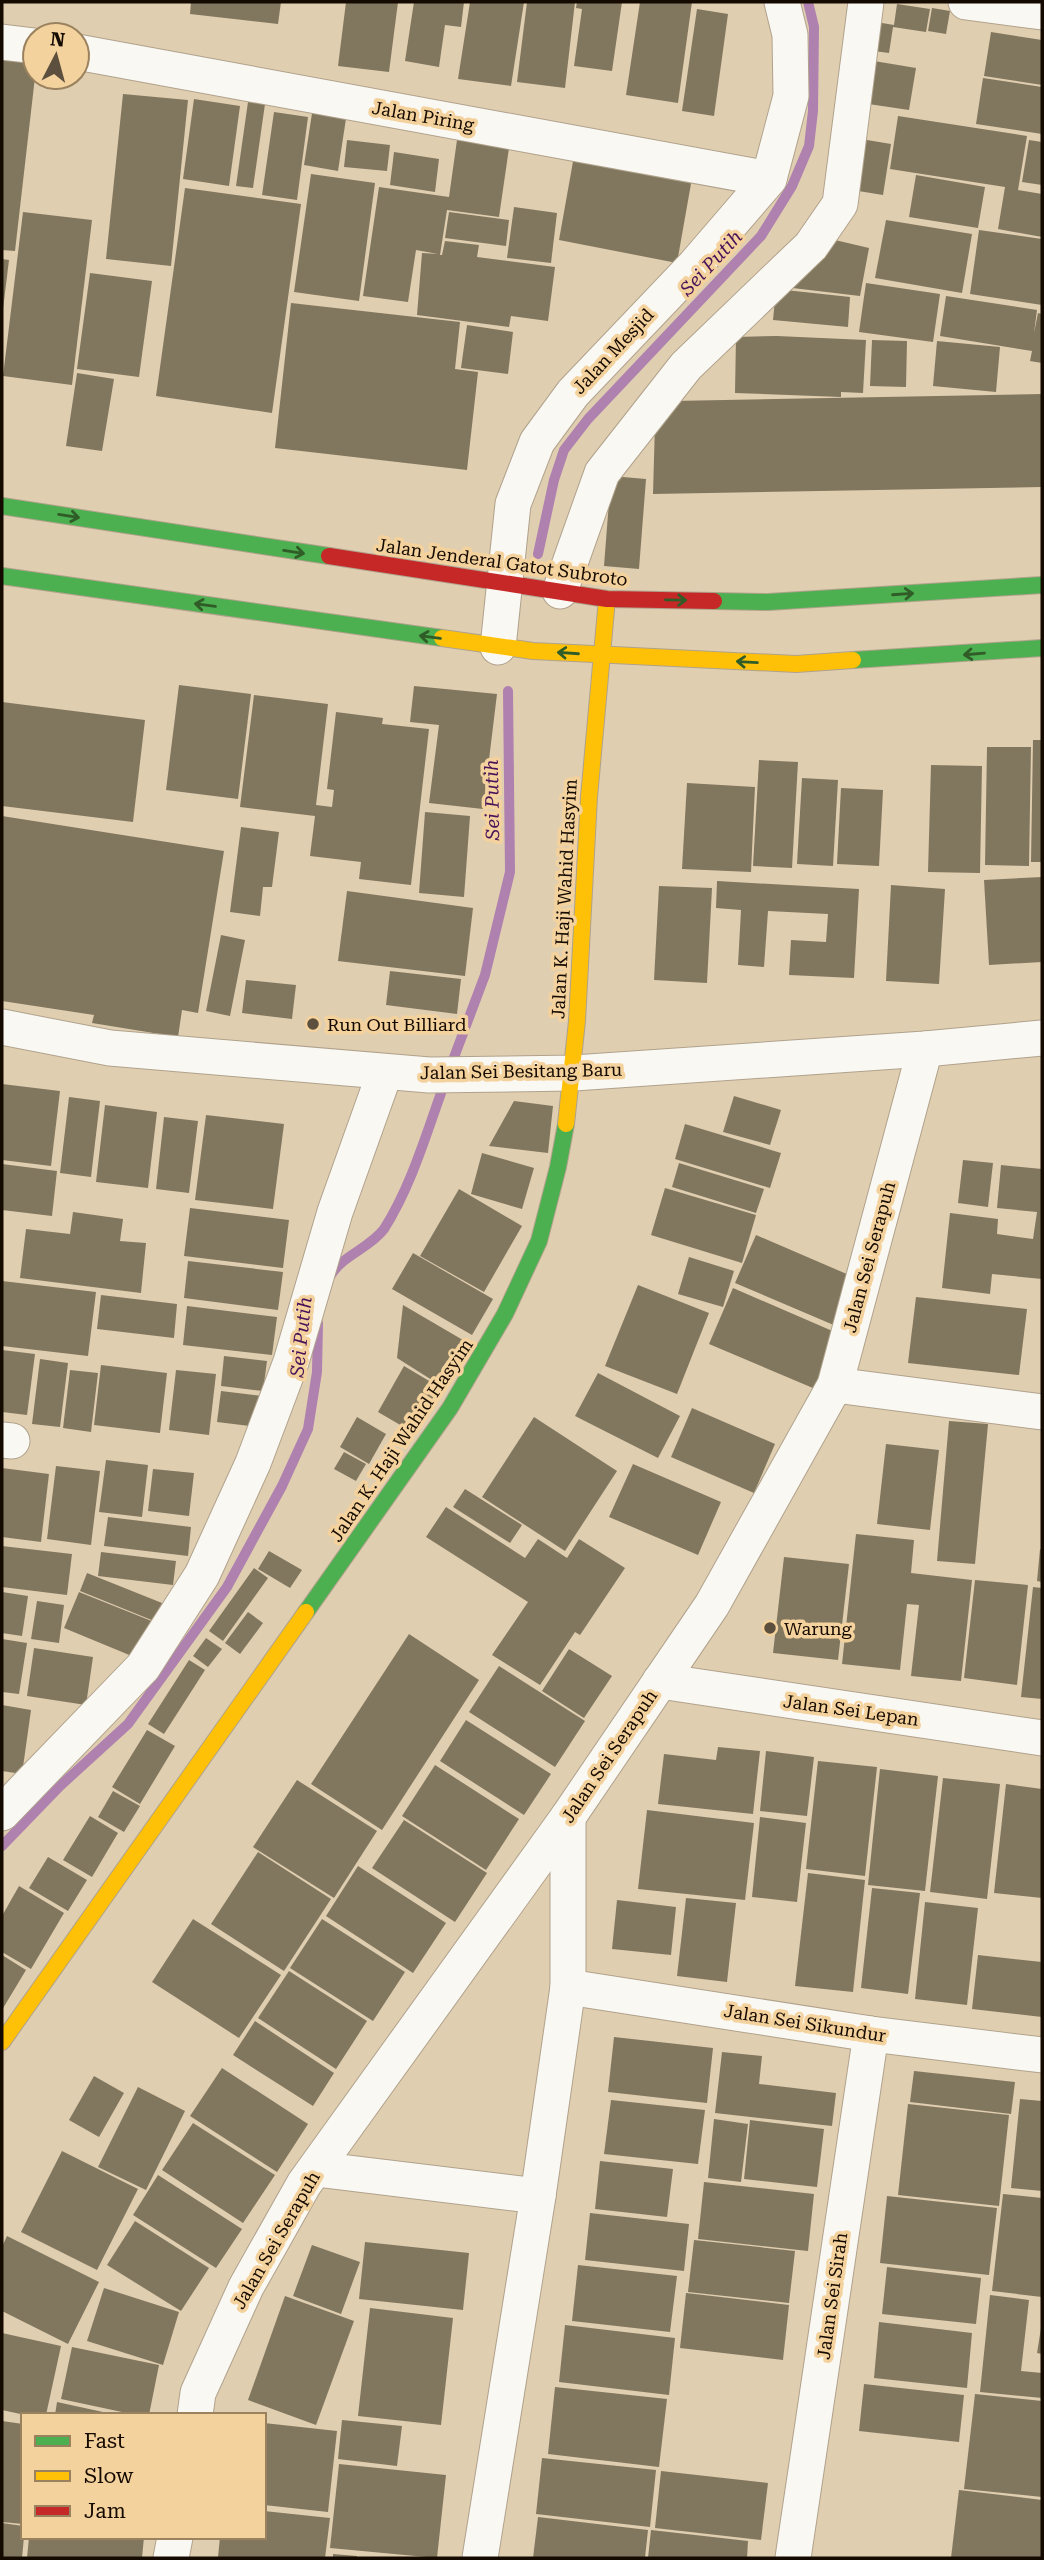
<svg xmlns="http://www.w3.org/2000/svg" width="1044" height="2560" font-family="'Roboto Serif',serif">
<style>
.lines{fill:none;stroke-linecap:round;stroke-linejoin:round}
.stream{stroke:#af81ae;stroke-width:10}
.building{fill:#81775e}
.street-casing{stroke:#b0a28c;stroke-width:37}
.fast-casing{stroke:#b0a28c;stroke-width:18}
.slow-casing{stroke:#b0a28c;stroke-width:18}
.jam-casing{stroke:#b0a28c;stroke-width:18}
.street{stroke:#faf8f3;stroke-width:35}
.fast{stroke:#4caf50;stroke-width:16}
.slow{stroke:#ffc107;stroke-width:16}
.jam{stroke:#c62828;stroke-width:16}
.oneway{stroke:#305c28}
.poi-dot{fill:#5c4f3e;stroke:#f4d29d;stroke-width:2.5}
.labels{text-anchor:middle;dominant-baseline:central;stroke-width:7;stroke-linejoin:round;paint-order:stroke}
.street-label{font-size:18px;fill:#150a00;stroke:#f4d29d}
.poi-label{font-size:18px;fill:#150a00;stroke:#f4d29d;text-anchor:start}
.water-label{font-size:19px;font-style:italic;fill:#4a1259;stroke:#f4d29d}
</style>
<rect width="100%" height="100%" fill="#e0ceb1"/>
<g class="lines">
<g class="stream">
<polyline points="538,554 554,480 564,450 588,419 761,236 792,186 809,146 813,111 814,27 808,2"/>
<polyline points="450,1068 485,975 510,872 508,691"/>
<path d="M331 1275C343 1255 370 1248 384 1229 412 1185 427 1131 445 1082"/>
<polyline points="2,1846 60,1786 128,1724 227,1587 282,1486 308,1429 317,1372 318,1323"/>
</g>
</g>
<g class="building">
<polygon points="191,2 281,2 278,24 190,14"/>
<polygon points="346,2 398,2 389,72 338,66"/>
<polygon points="414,2 464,2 461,27 445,25 439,67 405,61"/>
<polygon points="470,2 524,2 511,86 458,79"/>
<polygon points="527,2 575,2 565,88 517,82"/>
<polygon points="577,2 622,2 612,71 574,66 582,9 576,8"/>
<polygon points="640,2 692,2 678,103 626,95"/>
<polygon points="897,4 930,9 926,32 893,27 889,53 866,50 870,21 894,25"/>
<polygon points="932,8 950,11 946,34 928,31"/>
<polygon points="697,9 728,14 714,116 682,111"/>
<polygon points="991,32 1042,40 1042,85 984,76"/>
<polygon points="2,46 35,50 35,77 15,251 2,250"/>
<polygon points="862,59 916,68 909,110 855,102"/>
<polygon points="983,78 1042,87 1042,134 976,124"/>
<polygon points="123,94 188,100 171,266 106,259"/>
<polygon points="194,99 240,106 229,186 183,179"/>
<polygon points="248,102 265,104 253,188 236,186"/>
<polygon points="313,107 347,112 338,171 304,165"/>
<polygon points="274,112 308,117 297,200 262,195"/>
<polygon points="898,116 1027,136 1018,190 1042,194 1042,237 998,229 1005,187 890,169"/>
<polygon points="855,138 891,144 883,195 846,189"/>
<polygon points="347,140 390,145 387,171 344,167"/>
<polygon points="457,140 509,148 499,217 447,210 440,255 442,255 445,241 479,245 477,257 555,267 548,321 511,316 509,327 417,315 422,253 438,254 416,250 408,302 363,296 379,187 449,197"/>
<polygon points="1029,140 1042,142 1042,185 1022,182"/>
<polygon points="394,152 439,159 435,192 390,185"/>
<polygon points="574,156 692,178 677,263 559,240"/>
<polygon points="311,174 375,183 359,301 294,292"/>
<polygon points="916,175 985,187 978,228 909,217"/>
<polygon points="185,188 301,204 272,413 156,396"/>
<polygon points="514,207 557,213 551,263 507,258"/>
<polygon points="23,212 92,220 72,385 3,376"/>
<polygon points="449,212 509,220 506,246 445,238"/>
<polygon points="886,220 972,234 962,293 875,278"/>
<polygon points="979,230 1042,239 1042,305 970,294"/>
<polygon points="835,240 869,248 860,296 784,287"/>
<polygon points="2,259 9,260 3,309 2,309"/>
<polygon points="90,273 152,281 139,377 77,369"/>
<polygon points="866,283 940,294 933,342 859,332"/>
<polygon points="776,289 850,297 848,327 773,320"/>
<polygon points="946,296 1037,310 1034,333 1038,313 1042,314 1042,363 1030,361 1032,351 940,336"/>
<polygon points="291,303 460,322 455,369 478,372 467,470 275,448"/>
<polygon points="467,325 513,332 508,374 461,368"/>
<polygon points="777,336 866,340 863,393 841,392 841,397 735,393 736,337"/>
<polygon points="872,340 907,341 906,387 870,386"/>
<polygon points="937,341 1000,347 996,392 933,386"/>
<polygon points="77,373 114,379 102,451 66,446"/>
<polygon points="1042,394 1042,487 653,494 655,423 672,401"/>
<polygon points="611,476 646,479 639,569 604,566"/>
<polygon points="179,685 251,694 238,799 166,790"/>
<polygon points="414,686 497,694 483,809 429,803 439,725 410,722"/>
<polygon points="254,695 328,704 316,805 332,807 334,790 327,789 336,712 383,718 382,724 429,729 411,885 359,879 361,862 310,856 315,816 240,807"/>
<polygon points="2,702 145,720 133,822 2,806"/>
<polygon points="1033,740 1042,740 1042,862 1031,862"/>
<polygon points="987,747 1031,747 1029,866 985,865"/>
<polygon points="759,760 798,762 792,868 753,866"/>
<polygon points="931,765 982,766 980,873 928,872"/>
<polygon points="802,778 838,780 833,866 797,864"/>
<polygon points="687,783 755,787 751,872 682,869"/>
<polygon points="841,788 883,790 879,866 837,864"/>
<polygon points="425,812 470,816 464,897 419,893"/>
<polygon points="2,816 224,851 198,1013 182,1010 178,1037 92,1023 94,1015 2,1001"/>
<polygon points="241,827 279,832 272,887 263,887 260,916 230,912"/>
<polygon points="1042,877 1042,962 989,965 984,880"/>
<polygon points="717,881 859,889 854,978 789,975 791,940 826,942 828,914 768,911 764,967 738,965 741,910 716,908"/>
<polygon points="891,885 945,889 939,984 886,981"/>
<polygon points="659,886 712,888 707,983 654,980"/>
<polygon points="347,891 473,908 465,976 338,961"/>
<polygon points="221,935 245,940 230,1016 206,1011"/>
<polygon points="390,971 461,979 457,1014 386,1005"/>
<polygon points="246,980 296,985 292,1019 242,1013"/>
<polygon points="2,1084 60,1091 51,1166 2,1160"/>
<polygon points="734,1096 781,1110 770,1145 723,1132"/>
<polygon points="69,1097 100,1101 91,1177 60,1173"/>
<polygon points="514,1101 553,1106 548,1153 489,1146"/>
<polygon points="105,1105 157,1112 148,1188 96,1182"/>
<polygon points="206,1115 284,1124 273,1209 195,1200"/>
<polygon points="164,1117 198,1121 189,1193 156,1189"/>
<polygon points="685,1124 781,1153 770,1188 675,1159"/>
<polygon points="482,1153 534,1168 522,1209 471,1194"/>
<polygon points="963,1160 993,1163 988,1207 958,1203"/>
<polygon points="679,1163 764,1189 756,1213 672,1187"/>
<polygon points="2,1164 57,1171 52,1216 2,1210"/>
<polygon points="1001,1165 1042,1169 1042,1279 992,1274 990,1294 942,1288 950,1213 998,1219 997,1234 1033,1239 1037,1212 997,1208"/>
<polygon points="665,1188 756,1215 742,1263 651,1235"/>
<polygon points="459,1189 522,1226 484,1292 420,1256"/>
<polygon points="190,1208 289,1220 283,1268 184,1256"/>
<polygon points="73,1212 123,1219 120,1241 146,1243 141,1293 20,1278 26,1229 70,1234"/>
<polygon points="756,1235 856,1278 836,1326 735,1283"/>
<polygon points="413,1253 493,1299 472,1335 392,1289"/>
<polygon points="689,1257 734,1271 723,1307 678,1294"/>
<polygon points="188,1261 283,1272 278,1310 184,1298"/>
<polygon points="2,1281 96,1292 88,1356 2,1346"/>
<polygon points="638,1285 709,1313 677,1394 605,1366"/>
<polygon points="733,1288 844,1336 820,1391 709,1344"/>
<polygon points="101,1295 177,1304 174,1338 97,1329"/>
<polygon points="916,1297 1027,1309 1019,1375 908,1363"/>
<polygon points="403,1305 468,1343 443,1387 397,1358"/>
<polygon points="187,1306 277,1317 272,1355 183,1345"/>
<polygon points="2,1350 35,1354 27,1415 2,1412"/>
<polygon points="224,1356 267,1361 263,1391 221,1386"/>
<polygon points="40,1359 68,1363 60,1427 32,1424"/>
<polygon points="101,1365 167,1373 160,1433 94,1425"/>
<polygon points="404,1366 441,1388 414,1433 378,1412"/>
<polygon points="70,1370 98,1373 91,1432 63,1428"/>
<polygon points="176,1370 216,1374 209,1435 169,1430"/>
<polygon points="598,1373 680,1416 658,1458 575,1416"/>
<polygon points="221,1391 262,1396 258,1427 217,1422"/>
<polygon points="692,1408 775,1444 754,1493 671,1457"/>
<polygon points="357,1417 386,1434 369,1464 340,1447"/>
<polygon points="534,1417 617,1471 565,1551 482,1497"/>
<polygon points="949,1421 988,1424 975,1564 937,1561"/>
<polygon points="886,1444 939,1450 930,1530 877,1524"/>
<polygon points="344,1452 366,1464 356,1481 334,1469"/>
<polygon points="106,1460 148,1465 142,1517 99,1512"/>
<polygon points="633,1464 721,1502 698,1555 609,1517"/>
<polygon points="56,1466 100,1471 91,1545 47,1539"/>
<polygon points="2,1468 49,1474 41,1542 2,1537"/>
<polygon points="153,1469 194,1473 189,1516 148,1511"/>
<polygon points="465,1489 522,1525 510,1543 453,1507"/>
<polygon points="446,1507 525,1558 538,1539 567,1558 579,1539 625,1568 580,1635 575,1632 540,1685 492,1655 528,1602 426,1537"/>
<polygon points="108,1517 191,1527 188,1556 104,1546"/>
<polygon points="856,1534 914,1540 911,1573 972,1580 961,1681 911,1676 919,1605 907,1604 900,1670 842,1664"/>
<polygon points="2,1546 72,1554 67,1595 2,1587"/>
<polygon points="1040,1549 1042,1550 1042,1582 1037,1581"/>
<polygon points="269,1551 302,1570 290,1588 258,1569"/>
<polygon points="101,1552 176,1561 173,1585 98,1576"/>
<polygon points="784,1557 849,1564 838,1660 773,1653"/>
<polygon points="254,1568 268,1578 223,1641 209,1631"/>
<polygon points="87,1573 162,1603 154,1621 80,1591"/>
<polygon points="975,1580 1028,1585 1017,1685 964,1678"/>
<polygon points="1033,1587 1042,1588 1042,1699 1021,1697"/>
<polygon points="2,1592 28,1596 22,1636 2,1633"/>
<polygon points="79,1592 154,1622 139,1659 64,1628"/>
<polygon points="37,1601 64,1605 59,1643 31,1639"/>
<polygon points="248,1612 263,1623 240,1654 225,1643"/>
<polygon points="409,1634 479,1680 382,1830 311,1784"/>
<polygon points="206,1638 222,1649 208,1667 193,1656"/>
<polygon points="2,1639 27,1643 19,1694 2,1692"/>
<polygon points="34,1648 93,1657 86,1705 27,1696"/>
<polygon points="569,1649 612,1676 584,1718 542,1691"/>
<polygon points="189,1660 205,1670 164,1734 148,1724"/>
<polygon points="499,1666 585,1721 555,1767 469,1712"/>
<polygon points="2,1705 31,1710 22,1774 2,1771"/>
<polygon points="466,1720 551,1774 524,1815 440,1761"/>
<polygon points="147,1730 175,1746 140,1804 112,1787"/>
<polygon points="718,1747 760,1751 753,1814 658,1804 664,1754 716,1760"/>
<polygon points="766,1751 814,1757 807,1816 760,1811"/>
<polygon points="818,1761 877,1767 865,1876 806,1869"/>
<polygon points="435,1765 519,1819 486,1870 402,1816"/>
<polygon points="880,1769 938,1776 925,1891 868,1885"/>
<polygon points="943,1778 1000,1784 987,1899 930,1892"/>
<polygon points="297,1780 377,1831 334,1898 253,1847"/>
<polygon points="1006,1784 1042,1789 1042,1898 994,1893"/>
<polygon points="113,1791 140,1806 124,1832 98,1817"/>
<polygon points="647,1810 754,1823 745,1900 638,1889"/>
<polygon points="90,1816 118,1833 92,1877 63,1860"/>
<polygon points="760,1817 806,1823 797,1902 752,1897"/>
<polygon points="404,1820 487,1873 455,1922 372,1868"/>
<polygon points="258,1852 331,1899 284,1971 211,1924"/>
<polygon points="48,1857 87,1880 68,1911 29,1888"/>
<polygon points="358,1866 446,1923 413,1973 326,1916"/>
<polygon points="808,1873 865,1880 853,1992 795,1986"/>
<polygon points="19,1886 64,1913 31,1969 2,1952 2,1916"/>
<polygon points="872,1888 920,1893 908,1994 861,1988"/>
<polygon points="686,1898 736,1903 727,1982 677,1976"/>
<polygon points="617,1900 676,1907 671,1955 612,1949"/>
<polygon points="925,1902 978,1908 967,2005 915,1999"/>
<polygon points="193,1919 281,1975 239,2038 152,1982"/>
<polygon points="322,1919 405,1972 373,2021 290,1968"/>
<polygon points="2,1955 26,1970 2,2010"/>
<polygon points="978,1955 1042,1962 1042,2017 972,2009"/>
<polygon points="289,1971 367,2021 336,2069 258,2018"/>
<polygon points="255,2021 334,2073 313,2106 233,2055"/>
<polygon points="614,2037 713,2048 707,2103 608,2092"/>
<polygon points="722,2052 762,2056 759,2084 836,2093 832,2126 715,2113"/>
<polygon points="222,2068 308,2124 277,2172 190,2116"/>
<polygon points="914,2071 1015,2082 1011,2114 910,2102"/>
<polygon points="94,2076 124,2093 99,2137 69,2120"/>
<polygon points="138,2087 185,2111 146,2190 98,2167"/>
<polygon points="1020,2099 1042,2101 1042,2191 1011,2188"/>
<polygon points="611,2100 705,2110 698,2164 604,2154"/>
<polygon points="908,2104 1009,2115 999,2206 898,2195"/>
<polygon points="714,2119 748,2124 741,2182 708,2178"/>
<polygon points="750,2120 824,2129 817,2187 744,2179"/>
<polygon points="193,2123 275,2175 243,2223 162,2170"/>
<polygon points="62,2151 138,2189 97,2270 21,2232"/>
<polygon points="600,2161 673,2169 667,2217 595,2209"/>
<polygon points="158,2175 242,2229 216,2268 133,2215"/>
<polygon points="704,2182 814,2194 808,2251 698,2239"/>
<polygon points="1003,2194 1042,2198 1042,2297 992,2291"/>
<polygon points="887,2196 997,2208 989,2275 880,2263"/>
<polygon points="590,2213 689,2224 684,2271 585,2260"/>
<polygon points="135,2221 209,2268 181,2311 107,2265"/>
<polygon points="7,2236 99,2282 68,2344 2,2311 2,2247"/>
<polygon points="694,2240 795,2251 789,2303 688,2292"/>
<polygon points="365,2242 469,2253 463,2310 359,2299"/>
<polygon points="312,2245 360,2262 341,2314 293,2296"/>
<polygon points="578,2265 677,2276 670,2332 572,2321"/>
<polygon points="887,2267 981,2278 976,2324 882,2314"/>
<polygon points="104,2288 179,2312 163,2365 87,2341"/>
<polygon points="686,2293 789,2305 783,2360 680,2348"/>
<polygon points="990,2295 1029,2300 1021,2371 1042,2373 1042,2398 980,2392"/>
<polygon points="285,2296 354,2321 316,2425 248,2400"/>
<polygon points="370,2308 453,2318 441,2425 358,2416"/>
<polygon points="879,2322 972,2333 967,2388 874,2378"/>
<polygon points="565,2325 675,2338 669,2395 559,2382"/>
<polygon points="1041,2328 1042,2328 1042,2354 1037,2353"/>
<polygon points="2,2333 61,2346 46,2415 25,2415 2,2410"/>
<polygon points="72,2347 159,2365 149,2415 136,2415 61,2399"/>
<polygon points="864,2384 964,2395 959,2442 859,2431"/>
<polygon points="555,2387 667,2399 659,2467 548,2454"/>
<polygon points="975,2394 1042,2401 1042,2497 964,2489"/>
<polygon points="57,2402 112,2414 112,2415 55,2415"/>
<polygon points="342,2420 402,2426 397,2466 338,2459"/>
<polygon points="2,2421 23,2424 23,2524 2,2522"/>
<polygon points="264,2423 337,2431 328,2512 264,2505"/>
<polygon points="542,2458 656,2470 650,2527 536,2514"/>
<polygon points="339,2464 446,2475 437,2558 330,2548"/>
<polygon points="661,2471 768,2483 761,2540 655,2528"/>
<polygon points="959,2490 1042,2500 1042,2558 951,2558"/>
<polygon points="264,2511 330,2518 325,2558 218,2557 220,2537 264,2537"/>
<polygon points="538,2517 648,2530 645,2558 533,2558"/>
<polygon points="2,2523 23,2526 24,2537 22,2558 2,2558"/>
<polygon points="651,2530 748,2541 747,2558 648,2558"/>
<polygon points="29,2537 144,2537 142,2558 27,2558"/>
<polygon points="333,2554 357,2556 357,2558 333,2558"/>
</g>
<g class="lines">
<g class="street-casing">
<g id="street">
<polyline points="966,2 1042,12"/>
<polyline points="2,42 35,46"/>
<polyline points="77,52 769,179"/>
<polyline points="560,591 602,473 686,366 811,246 840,204 866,2"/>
<polyline points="498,647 513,504 537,442 573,393 695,265 769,179 791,96 790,35 782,2"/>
<polyline points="2,1027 110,1048 429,1075 574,1073 925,1049 1042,1038"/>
<polyline points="835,1385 1042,1412"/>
<polyline points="2,1440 12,1441"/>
<polyline points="660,1681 1042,1738"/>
<polyline points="2,1813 143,1667 202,1575 253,1463 291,1362 335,1212 385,1072"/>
<polyline points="568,1987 871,2034 1042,2055"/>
<polyline points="316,2169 538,2196"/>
<polyline points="195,2415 198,2393 246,2287 304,2184 568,1817 712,1605 835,1385 925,1049"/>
<polyline points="171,2558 175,2537"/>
<polyline points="480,2558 538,2196 568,1987 568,1817"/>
<polyline points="793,2558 871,2034"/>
</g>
</g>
<g class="fast-casing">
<g id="fast">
<polyline points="2,506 329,556"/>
<polyline points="2,576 442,638"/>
<polyline points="714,601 768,602 1042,585"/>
<polyline points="853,660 1042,648"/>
<polyline points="306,1612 450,1408 505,1314 539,1241 558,1167 566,1124"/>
</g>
</g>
<g class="slow-casing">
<g id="slow">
<polyline points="442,638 533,651 796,664 853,660"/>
<polyline points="566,1124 577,1021 589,797 607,599"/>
<polyline points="2,2042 306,1612"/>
</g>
</g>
<g class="jam-casing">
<polyline id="jam" points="329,556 607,599 714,601"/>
</g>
<use href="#street" class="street"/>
<use href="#fast" class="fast"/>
<use href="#slow" class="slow"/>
<use href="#jam" class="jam"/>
</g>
<defs><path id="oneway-shaft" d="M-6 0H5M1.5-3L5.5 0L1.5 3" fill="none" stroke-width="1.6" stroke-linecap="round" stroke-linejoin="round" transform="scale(1.75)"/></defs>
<g class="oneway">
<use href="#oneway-shaft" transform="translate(69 516) rotate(9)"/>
<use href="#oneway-shaft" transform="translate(294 552) rotate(9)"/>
<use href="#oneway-shaft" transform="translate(903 594) rotate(-4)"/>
<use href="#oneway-shaft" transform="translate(676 600) rotate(1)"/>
<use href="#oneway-shaft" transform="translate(205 605) rotate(-172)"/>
<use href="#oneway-shaft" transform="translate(430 637) rotate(-172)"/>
<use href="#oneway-shaft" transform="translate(568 653) rotate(-176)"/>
<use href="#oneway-shaft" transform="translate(974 654) rotate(175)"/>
<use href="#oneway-shaft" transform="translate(747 662) rotate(-177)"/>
</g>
<g class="poi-dot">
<circle cx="313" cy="1024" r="7"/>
<circle cx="770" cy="1628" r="7"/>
</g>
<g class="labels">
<g class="street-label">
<text transform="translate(423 116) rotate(10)">Jalan Piring</text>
<text transform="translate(613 351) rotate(-47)">Jalan Mesjid</text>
<text transform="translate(502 562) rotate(8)">Jalan Jenderal Gatot Subroto</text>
<text transform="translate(564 899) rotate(-87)">Jalan K. Haji Wahid Hasyim</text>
<text transform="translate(521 1071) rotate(-1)">Jalan Sei Besitang Baru</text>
<text transform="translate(869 1257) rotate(-75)">Jalan Sei Serapuh</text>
<text transform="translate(401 1440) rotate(-56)">Jalan K. Haji Wahid Hasyim</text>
<text transform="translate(851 1710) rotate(8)">Jalan Sei Lepan</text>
<text transform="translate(609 1756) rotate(-56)">Jalan Sei Serapuh</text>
<text transform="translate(805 2023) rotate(9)">Jalan Sei Sikundur</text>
<text transform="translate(276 2240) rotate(-60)">Jalan Sei Serapuh</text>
<text transform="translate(832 2296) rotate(-82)">Jalan Sei Sirah</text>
</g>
<g class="poi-label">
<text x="327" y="1024">Run Out Billiard</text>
<text x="784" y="1628">Warung</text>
</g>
<g class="water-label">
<text transform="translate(711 263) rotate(-47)">Sei Putih</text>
<text transform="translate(492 800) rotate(-91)">Sei Putih</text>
<text transform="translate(301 1337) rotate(-84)">Sei Putih</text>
</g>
</g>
<rect width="1044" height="2560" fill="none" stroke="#150a00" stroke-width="7"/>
<rect x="21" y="2413" width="245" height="126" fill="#f4d29d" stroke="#9b825e" stroke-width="2"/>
<rect x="35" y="2436" width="35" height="10" fill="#4caf50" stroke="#9b825e" stroke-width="2"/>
<text x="84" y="2448" font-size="21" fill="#150a00">Fast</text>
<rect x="35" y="2471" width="35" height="10" fill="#ffc107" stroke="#9b825e" stroke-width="2"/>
<text x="84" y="2483" font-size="21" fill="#150a00">Slow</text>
<rect x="35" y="2506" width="35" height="10" fill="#c62828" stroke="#9b825e" stroke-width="2"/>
<text x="84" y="2518" font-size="21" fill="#150a00">Jam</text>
<g transform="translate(56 56) rotate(6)"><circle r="33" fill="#f4d29d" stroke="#9b825e" stroke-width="2"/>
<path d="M0-5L12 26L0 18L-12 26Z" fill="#5c4f3e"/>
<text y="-10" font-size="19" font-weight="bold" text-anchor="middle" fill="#150a00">N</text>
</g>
</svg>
